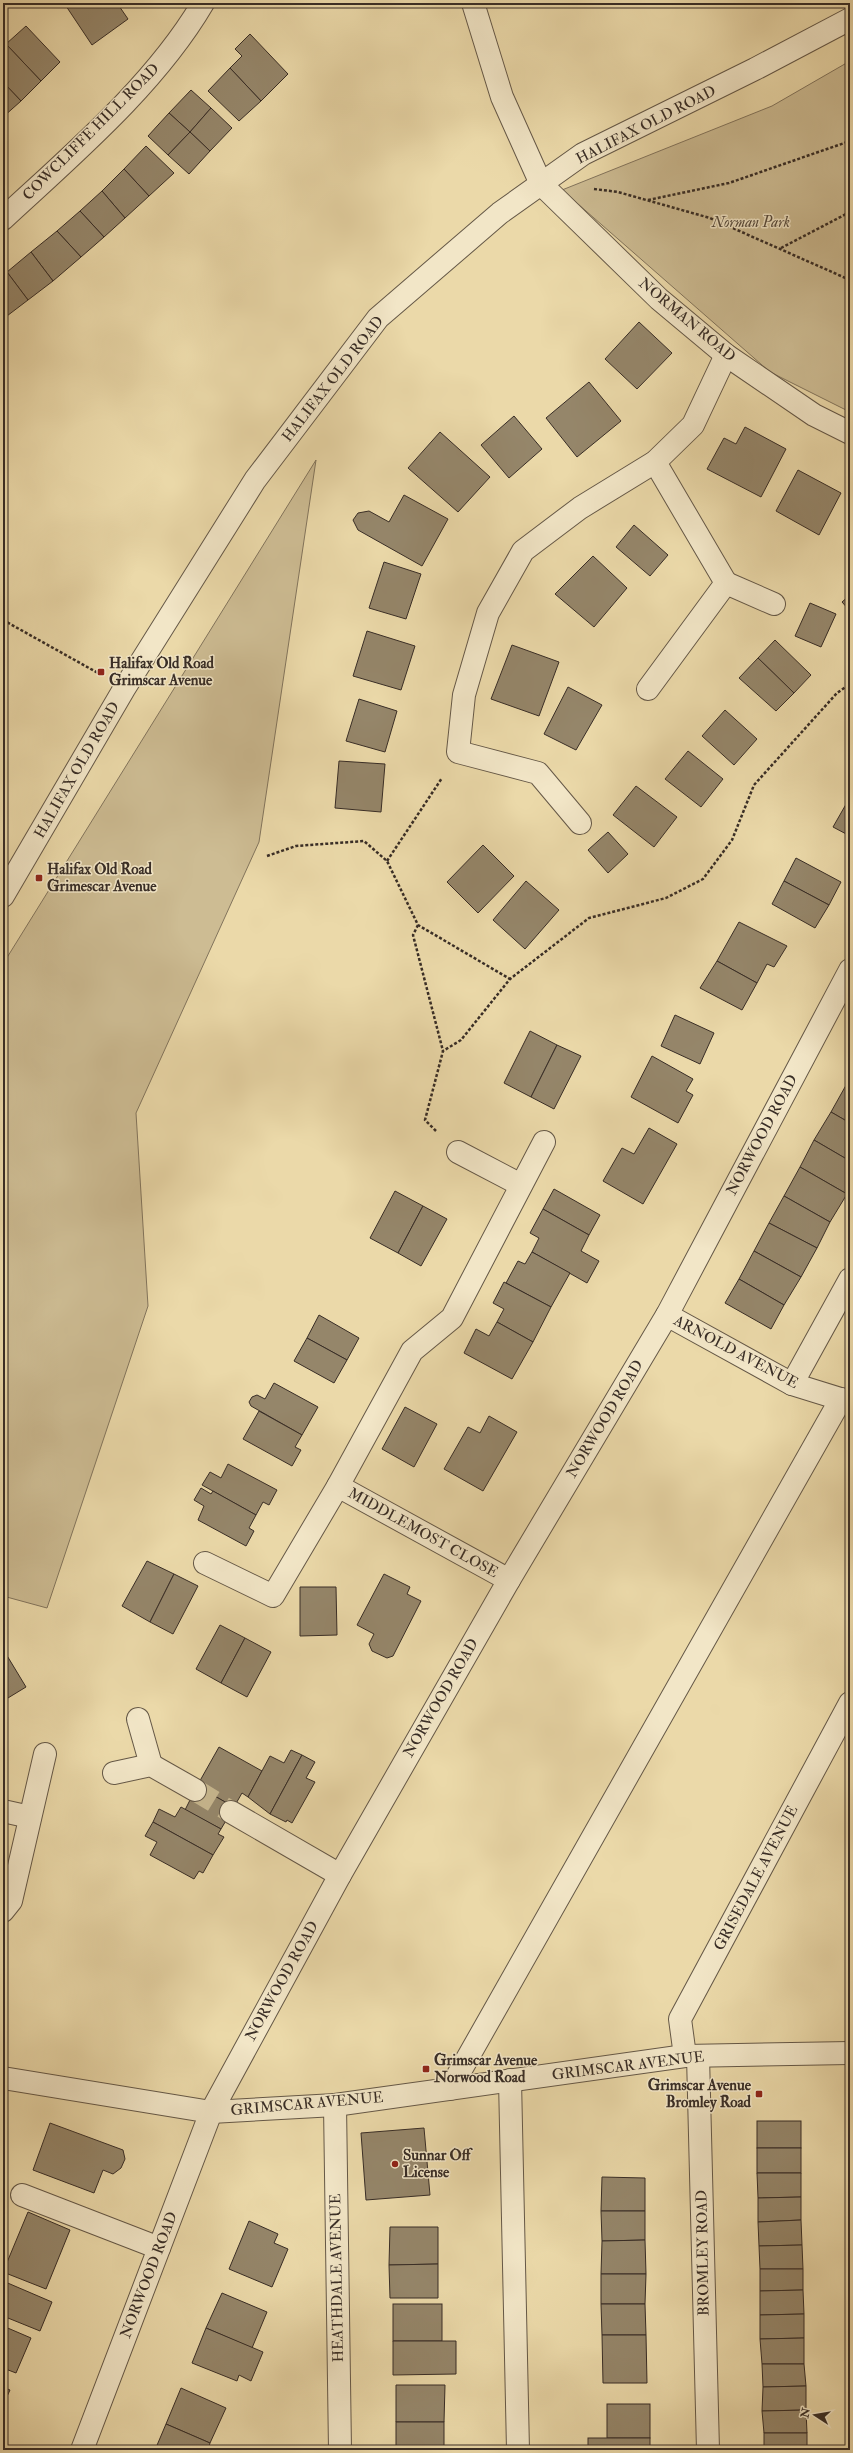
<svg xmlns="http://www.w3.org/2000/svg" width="853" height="2453" font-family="'IM FELL Double Pica',serif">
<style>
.green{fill:#cdbc93;stroke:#82745c}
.building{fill:#95866a;stroke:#382d26}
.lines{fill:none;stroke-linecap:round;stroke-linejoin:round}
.minor-tunnel{stroke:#c7b78f;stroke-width:22;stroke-dasharray:22 11;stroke-linecap:butt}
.minor-casing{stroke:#655847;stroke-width:24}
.path{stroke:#382d26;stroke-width:2.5;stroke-dasharray:3 2;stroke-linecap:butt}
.minor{stroke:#f2e6c7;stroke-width:22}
.poi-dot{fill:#8f2418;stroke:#f2e6c7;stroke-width:1.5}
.labels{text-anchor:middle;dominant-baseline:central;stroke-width:3;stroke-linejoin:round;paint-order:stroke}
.street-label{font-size:15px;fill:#382d26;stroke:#f2e6c7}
.park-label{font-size:15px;font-style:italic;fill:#564a3c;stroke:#f2e6c7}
.poi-label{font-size:15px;font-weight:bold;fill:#382d26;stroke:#f2e6c7;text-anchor:start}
</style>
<rect width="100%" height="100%" fill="#ebd9a9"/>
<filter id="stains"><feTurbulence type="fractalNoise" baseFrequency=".005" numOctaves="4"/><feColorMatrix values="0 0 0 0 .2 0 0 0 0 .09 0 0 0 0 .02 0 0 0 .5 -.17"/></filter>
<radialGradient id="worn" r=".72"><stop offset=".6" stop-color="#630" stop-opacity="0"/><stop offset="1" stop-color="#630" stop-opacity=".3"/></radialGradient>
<g class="green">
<polygon points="850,61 850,412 770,372 562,190 772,106"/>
<polygon points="316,460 259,842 136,1113 148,1306 47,1608 3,1596 3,964"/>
</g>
<g class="building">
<polygon points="64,3 117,3 128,19 92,45"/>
<polygon points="26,26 60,62 41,81 6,44"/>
<polygon points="250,34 288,74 261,101 230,68 242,56 235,49"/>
<polygon points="6,44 41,81 21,101 3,82 3,47"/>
<polygon points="230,68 261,101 239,121 208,91"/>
<polygon points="3,82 21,101 3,117"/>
<polygon points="191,90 211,108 190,132 169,113"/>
<polygon points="211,108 232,128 210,151 190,132"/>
<polygon points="169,113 190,132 168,155 148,136"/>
<polygon points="190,132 210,151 189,174 168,155"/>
<polygon points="146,146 174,173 149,196 124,169"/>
<polygon points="124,169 149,196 125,218 102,191"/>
<polygon points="102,191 125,218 104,237 80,211"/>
<polygon points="80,211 104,237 81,257 57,231"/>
<polygon points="57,231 81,257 53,281 31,252"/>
<polygon points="31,252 53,281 28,300 7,272"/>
<polygon points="7,272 28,300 3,319 3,274"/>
<polygon points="639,322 672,353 637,389 605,359"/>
<polygon points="589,382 621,421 577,457 546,418"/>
<polygon points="514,416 542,449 509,478 481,445"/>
<polygon points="745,427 786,449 761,497 707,469 724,438 736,444"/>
<polygon points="440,432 490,477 458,512 408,468"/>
<polygon points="798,470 841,493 819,535 776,511"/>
<polygon points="404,495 448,519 422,566 358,530 353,520 358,513 369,511 389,522"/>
<polygon points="634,525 668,555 650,576 616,547"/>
<polygon points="593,556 627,588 594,627 555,594"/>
<polygon points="384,562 421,574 406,619 369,608"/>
<polygon points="850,595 850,611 842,602"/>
<polygon points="810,603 836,614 821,647 795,636"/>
<polygon points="367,631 415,646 401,690 353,676"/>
<polygon points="775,640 811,675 794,693 758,658"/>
<polygon points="512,645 559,662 539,716 491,699"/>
<polygon points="758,658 794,693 776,711 739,678"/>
<polygon points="568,687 602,705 576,750 544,734"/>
<polygon points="359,699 397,711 385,752 346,741"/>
<polygon points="725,710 757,739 734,765 702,736"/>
<polygon points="688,751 723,779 701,807 665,779"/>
<polygon points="339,761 385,764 381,812 335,808"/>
<polygon points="636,786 677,817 654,847 613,815"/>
<polygon points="850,797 850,809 845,806"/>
<polygon points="845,806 850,809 850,836 833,827"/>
<polygon points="608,832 628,854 608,873 588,850"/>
<polygon points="483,845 514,876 478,913 447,882"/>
<polygon points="796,858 841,882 829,905 784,881"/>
<polygon points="526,881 559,910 525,949 493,920"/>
<polygon points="784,881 829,905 815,928 772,904"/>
<polygon points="739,922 787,946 774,967 767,964 757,983 717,961"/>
<polygon points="717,961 757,983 742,1010 700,988"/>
<polygon points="675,1015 714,1033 700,1064 661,1046"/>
<polygon points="530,1031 557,1045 531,1097 504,1083"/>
<polygon points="557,1045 581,1056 554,1109 531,1097"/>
<polygon points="652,1056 693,1079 686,1091 693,1095 678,1123 631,1097"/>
<polygon points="850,1079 850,1090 845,1087"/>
<polygon points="845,1087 850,1090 850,1123 831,1112"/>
<polygon points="831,1112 850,1123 850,1161 814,1140"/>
<polygon points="649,1128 677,1144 643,1204 603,1181 622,1148 634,1154"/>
<polygon points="814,1140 850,1161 850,1188 847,1194 800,1167"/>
<polygon points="800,1167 847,1194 830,1222 784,1196"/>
<polygon points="554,1189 600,1215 589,1235 543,1209"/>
<polygon points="395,1191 423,1206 398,1253 370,1238"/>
<polygon points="784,1196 830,1222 817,1248 769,1223"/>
<polygon points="423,1206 447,1219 421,1266 398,1253"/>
<polygon points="543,1209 589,1235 581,1251 599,1261 587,1283 532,1252 539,1238 530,1233"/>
<polygon points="769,1223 817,1248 801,1277 754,1251"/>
<polygon points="754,1251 801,1277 784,1305 739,1279"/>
<polygon points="532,1252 570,1273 551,1307 506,1283 518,1261 525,1264"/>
<polygon points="739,1279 784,1305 771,1329 725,1303"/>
<polygon points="504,1282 551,1307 533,1342 497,1322 504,1309 493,1303"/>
<polygon points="319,1315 359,1338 347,1360 307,1338"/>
<polygon points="497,1322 533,1342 512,1379 464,1353 476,1329 489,1336"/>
<polygon points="307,1338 347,1360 334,1383 294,1361"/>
<polygon points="274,1383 318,1407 302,1435 251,1406 249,1402 252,1397 257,1395 265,1399"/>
<polygon points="405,1407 437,1424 414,1467 382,1449"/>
<polygon points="259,1411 302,1435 295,1447 301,1450 292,1466 243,1439"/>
<polygon points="489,1416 517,1432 483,1491 444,1469 468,1427 480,1433"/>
<polygon points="228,1464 277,1490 269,1505 263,1502 256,1515 202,1485 210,1472 221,1478"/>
<polygon points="201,1488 211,1494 213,1491 256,1515 249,1528 254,1531 246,1546 198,1520 204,1506 194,1500"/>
<polygon points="147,1561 174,1574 150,1622 122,1606"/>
<polygon points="174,1574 198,1586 173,1634 150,1622"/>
<polygon points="384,1574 410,1587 407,1594 421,1601 393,1656 387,1658 372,1651 369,1644 374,1634 357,1625"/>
<polygon points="300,1587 336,1587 337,1635 300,1636"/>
<polygon points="220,1625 245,1638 221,1683 196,1669"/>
<polygon points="245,1638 271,1652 247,1697 221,1683"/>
<polygon points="3,1649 26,1687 3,1701"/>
<polygon points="219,1747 262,1771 248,1797 242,1793 234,1807 197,1786"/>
<polygon points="291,1750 302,1755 270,1814 248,1797 270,1756 284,1763"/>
<polygon points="302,1755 315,1762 306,1778 315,1782 292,1823 287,1820 286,1822 270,1814"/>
<polygon points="197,1786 234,1807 221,1829 185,1810"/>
<polygon points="181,1807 221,1829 218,1834 224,1837 213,1855 153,1822 159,1809 175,1817"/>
<polygon points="153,1822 213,1855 203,1873 199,1871 194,1879 150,1855 157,1842 145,1836"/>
<rect x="757" y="2121" width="44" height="27"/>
<polygon points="50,2123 123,2150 125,2159 121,2168 113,2174 103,2170 94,2193 33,2170"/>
<polygon points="424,2128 430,2195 366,2200 361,2133"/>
<rect x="757" y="2148" width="44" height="25"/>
<polygon points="757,2173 801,2173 801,2197 758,2198"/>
<polygon points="602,2177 645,2178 645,2211 601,2211"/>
<polygon points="801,2197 801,2220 758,2222 758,2198"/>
<polygon points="601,2211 645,2211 645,2240 602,2241"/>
<polygon points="28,2212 70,2230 46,2289 3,2272"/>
<polygon points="801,2220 802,2245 759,2246 758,2222"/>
<polygon points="249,2221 278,2234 274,2243 288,2249 272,2287 229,2269"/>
<polygon points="390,2227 438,2227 438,2264 389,2265"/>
<polygon points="645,2240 646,2274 601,2274 602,2241"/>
<polygon points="802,2245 803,2269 760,2269 759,2246"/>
<polygon points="438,2264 438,2298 390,2298 389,2265"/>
<polygon points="760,2269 803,2269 803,2290 760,2291"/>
<polygon points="601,2274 646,2274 645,2304 601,2304"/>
<polygon points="3,2281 52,2302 40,2331 3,2316"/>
<polygon points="803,2290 804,2314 760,2315 760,2291"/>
<polygon points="222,2293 267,2312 252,2348 206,2328"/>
<rect x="393" y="2304" width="49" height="37"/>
<polygon points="601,2304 645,2304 646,2335 602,2335"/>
<polygon points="804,2314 804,2338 760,2339 760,2315"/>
<polygon points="3,2326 31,2338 16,2373 3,2368"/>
<polygon points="206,2328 263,2352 251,2381 239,2375 237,2381 192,2363"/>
<polygon points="602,2335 646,2335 647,2383 603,2383"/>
<polygon points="804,2338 804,2364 762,2364 760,2339"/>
<polygon points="393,2341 456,2341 456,2374 393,2375"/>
<polygon points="762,2364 804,2364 806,2386 763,2387"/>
<polygon points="396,2385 445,2385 444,2422 396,2422"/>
<polygon points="806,2386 806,2410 762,2411 763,2387"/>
<polygon points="3,2387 10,2390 3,2405"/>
<polygon points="181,2388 226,2408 210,2443 166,2424"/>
<rect x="607" y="2404" width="43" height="34"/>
<polygon points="806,2410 807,2433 764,2433 762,2411"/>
<rect x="396" y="2422" width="48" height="28"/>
<polygon points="166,2424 210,2443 208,2450 155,2450"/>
<rect x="764" y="2433" width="43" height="17"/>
<rect x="588" y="2438" width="62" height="12"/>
</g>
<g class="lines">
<polyline class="minor-tunnel" points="195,1790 231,1812"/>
<g class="minor-casing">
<g id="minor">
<polyline points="473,3 502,97 541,184 659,299 726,355 814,415 850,433"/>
<path d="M3 219C72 155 155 85 203 3"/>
<polyline points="726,583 774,604"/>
<polyline points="648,689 726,583 655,462"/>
<polyline points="580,823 538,773 458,752 464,695 488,613 523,551 580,508 655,462 693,425 726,355"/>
<polyline points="3,896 124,689 255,480 378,318 500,213 583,154 755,69 850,19"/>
<polyline points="458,1152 521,1185"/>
<polyline points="667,1315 792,1384 850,1402"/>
<polyline points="792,1384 850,1279"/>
<polyline points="338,1486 509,1580"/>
<polyline points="205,1563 273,1596 338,1486 412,1351 452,1318 544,1142"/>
<polyline points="138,1719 151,1765"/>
<polyline points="114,1773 151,1765 195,1790"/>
<polyline points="3,1811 30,1817"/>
<polyline points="231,1812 340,1875"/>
<polyline points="3,1911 11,1901 45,1754"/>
<polyline points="685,2056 680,2019 850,1703"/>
<polyline points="698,2056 708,2450"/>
<polyline points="3,2078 211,2112 335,2105 685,2056 850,2053"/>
<polyline points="510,2080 518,2450"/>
<polyline points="450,2089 841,1399"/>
<polyline points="335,2105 340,2450"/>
<polyline points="22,2195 159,2248"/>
<polyline points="82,2450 211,2112 340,1875 509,1580 667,1315 850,970"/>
</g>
</g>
<g class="path">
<polyline points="594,189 618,192 710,218 850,280"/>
<polyline points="648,200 729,183 850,141"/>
<polyline points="781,248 850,212"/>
<polyline points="3,620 98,673"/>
<polyline points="267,856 296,846 364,841 387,861 418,925 510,979"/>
<polyline points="387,861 442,778"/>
<polyline points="418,925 413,935 443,1051"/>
<polyline points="436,1131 425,1120 443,1051 461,1040 510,979 589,918 666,898 703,879 732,840 754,785 837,693 850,684"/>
</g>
<use href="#minor" class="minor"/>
</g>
<g class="poi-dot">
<rect x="97" y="668" width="8" height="8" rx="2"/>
<rect x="35" y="874" width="8" height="8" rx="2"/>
<rect x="422" y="2065" width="8" height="8" rx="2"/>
<rect x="755" y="2090" width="8" height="8" rx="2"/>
<circle cx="395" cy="2164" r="4"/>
</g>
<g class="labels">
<g class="street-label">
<text transform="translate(646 125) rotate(-27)">HALIFAX OLD ROAD</text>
<text transform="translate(91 132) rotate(-45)">COWCLIFFE HILL ROAD</text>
<text transform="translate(687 320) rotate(40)">NORMAN ROAD</text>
<text transform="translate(333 379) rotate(-52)">HALIFAX OLD ROAD</text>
<text transform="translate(77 770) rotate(-60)">HALIFAX OLD ROAD</text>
<text transform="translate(762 1135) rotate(-62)">NORWOOD ROAD</text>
<text transform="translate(736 1352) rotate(28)">ARNOLD AVENUE</text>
<text transform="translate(605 1419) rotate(-59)">NORWOOD ROAD</text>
<text transform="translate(423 1533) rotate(29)">MIDDLEMOST CLOSE</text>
<text transform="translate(441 1698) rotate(-60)">NORWOOD ROAD</text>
<text transform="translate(756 1878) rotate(-62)">GRISEDALE AVENUE</text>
<text transform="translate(282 1981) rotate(-61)">NORWOOD ROAD</text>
<text transform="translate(628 2066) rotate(-7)">GRIMSCAR AVENUE</text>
<text transform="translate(307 2104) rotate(-5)">GRIMSCAR AVENUE</text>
<text transform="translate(703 2253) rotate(-91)">BROMLEY ROAD</text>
<text transform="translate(149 2275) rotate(-69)">NORWOOD ROAD</text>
<text transform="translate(337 2278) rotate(-91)">HEATHDALE AVENUE</text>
</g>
<g class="park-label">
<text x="751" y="222">Norman Park</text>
</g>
<g class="poi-label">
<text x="109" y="663">Halifax Old Road<tspan x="109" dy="17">Grimscar Avenue</tspan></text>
<text x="47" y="869">Halifax Old Road<tspan x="47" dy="17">Grimescar Avenue</tspan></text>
<text x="434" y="2060">Grimscar Avenue<tspan x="434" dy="17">Norwood Road</tspan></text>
<text x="751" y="2085" text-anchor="end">Grimscar Avenue<tspan x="751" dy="17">Bromley Road</tspan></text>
<text x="403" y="2155">Sunnar Off<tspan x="403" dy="17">License</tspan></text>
</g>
</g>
<rect width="853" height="2453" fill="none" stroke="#ebd9a9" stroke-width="16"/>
<rect x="4" y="4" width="845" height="2445" fill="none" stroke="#382d26" stroke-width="2"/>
<rect x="8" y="8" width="837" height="2437" fill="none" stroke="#382d26"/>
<g transform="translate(815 2415) rotate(282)" stroke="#f2e6c7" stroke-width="3" paint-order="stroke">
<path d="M0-3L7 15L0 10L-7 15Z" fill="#382d26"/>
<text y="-6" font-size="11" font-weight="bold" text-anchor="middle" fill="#382d26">N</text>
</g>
<rect width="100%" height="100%" filter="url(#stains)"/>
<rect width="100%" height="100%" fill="url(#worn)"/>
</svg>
